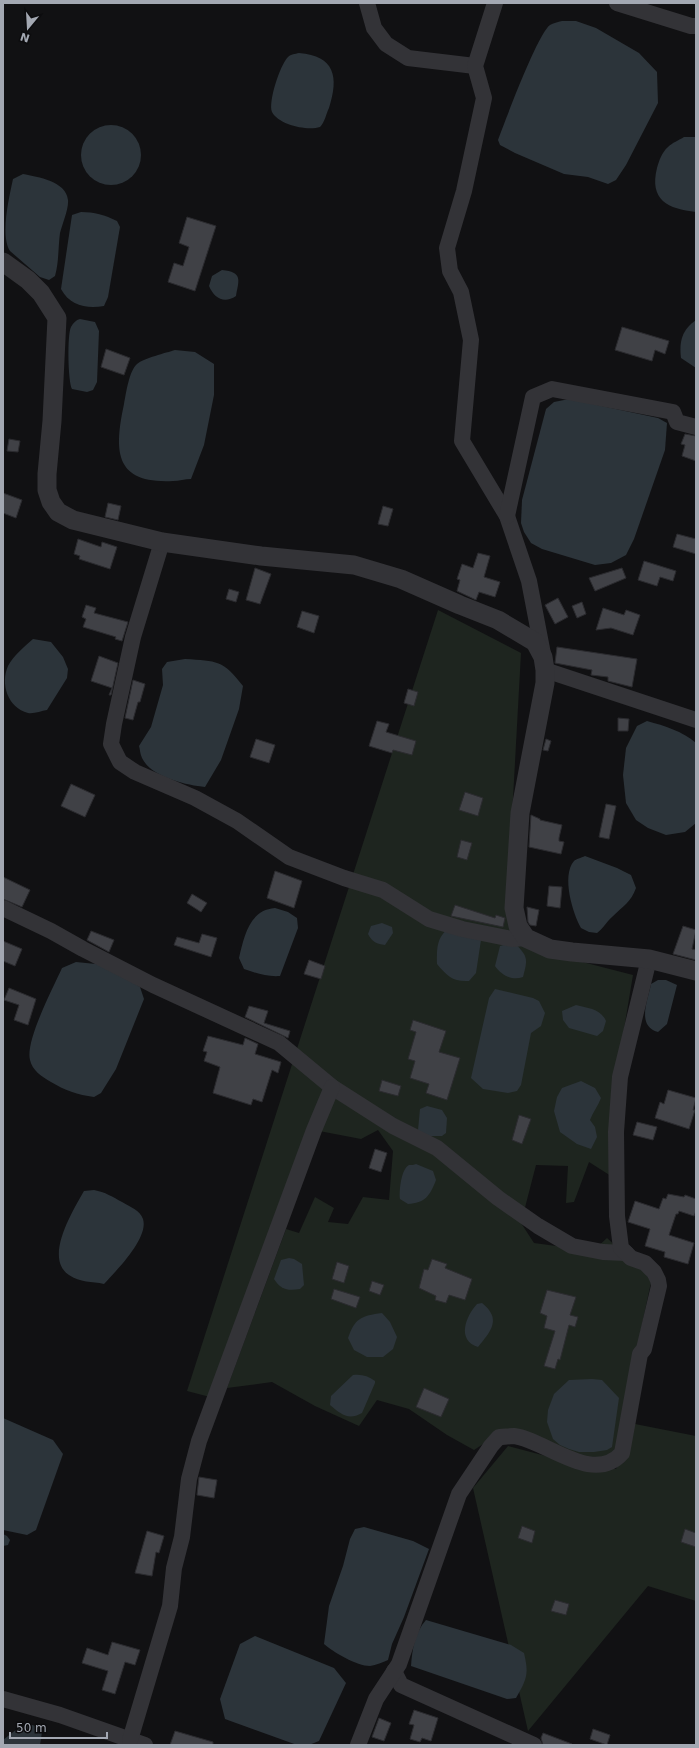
<svg xmlns="http://www.w3.org/2000/svg" width="699" height="1748" font-family="'DejaVu Sans',sans-serif">
<style>
.green{fill:#1e251f}
.water{fill:#2c343a}
.building{fill:#404146;stroke:#2b2b2f}
.lines{fill:none;stroke-linecap:round;stroke-linejoin:round}
.minor{stroke:#333337;stroke-width:16}
.tertiary{stroke:#333337;stroke-width:19}
</style>
<rect width="100%" height="100%" fill="#111113"/>
<g class="green">
<polygon points="438,610 521,653 511,835 511,925 532,949 633,975 618,1065 611,1176 589,1162 574,1202 566,1203 568,1166 536,1165 521,1223 534,1243 593,1251 607,1238 645,1273 651,1282 615,1453 603,1462 500,1433 474,1450 447,1435 409,1409 377,1400 359,1426 315,1406 272,1382 227,1388 286,1229 299,1233 315,1197 334,1208 328,1222 348,1224 363,1197 389,1200 393,1151 378,1130 361,1139 314,1130 210,1397 187,1391"/>
<polygon points="635,1424 696,1436 696,1601 648,1586 528,1731 473,1488 508,1446 595,1469 616,1469 623,1455"/>
</g>
<g class="water">
<path d="M562 21H576L596 28 639 53 657 72 658 103 626 165 616 180 608 184 588 177 564 174 515 153 500 145 498 140C505 121 538 33 550 25 553 23 558 22 562 21Z"/>
<path d="M299 53C335 56 339 77 329 108 326 114 325 122 320 127 307 131 279 125 272 112 268 102 280 65 288 57 291 54 295 54 299 53Z"/>
<circle cx="111" cy="155" r="30"/>
<path d="M684 137H696V212C668 209 649 200 657 168 659 161 662 152 668 147 672 143 679 140 684 137Z"/>
<path d="M23 174C38 177 66 181 68 200 69 208 62 225 60 233 58 248 59 262 55 276L49 280 40 277 10 251C0 235 9 198 13 179Z"/>
<path d="M81 212C94 212 105 215 117 221L120 227 108 297 104 306C87 309 70 306 61 289L72 215Z"/>
<path d="M222 270C243 272 239 280 236 296 224 304 214 298 209 286L212 276Z"/>
<path d="M80 319 95 322 99 331 97 382 93 390 87 392 72 389C68 382 67 334 71 327 73 323 76 320 80 319Z"/>
<path d="M696 320V368L681 358C679 341 682 330 696 320Z"/>
<path d="M175 350 195 352 214 364V395L204 445 191 479C185 479 179 481 173 481 114 484 114 451 124 404 126 394 129 371 137 364 144 358 166 353 175 350Z"/>
<polygon points="569,399 658,418 667,423 665,450 634,539 626,555 611,563 595,565 542,549 531,543 524,532 521,523 522,500 546,409 554,402"/>
<path d="M33 639 51 642 63 657 68 669 67 678 47 710C41 711 34 714 28 713 8 708 0 684 8 666 14 655 24 647 33 639Z"/>
<path d="M185 659C217 661 223 660 243 686L239 709 221 760 205 787C186 785 151 777 142 758 140 754 140 749 139 746L151 727 163 685 162 669 167 662Z"/>
<path d="M647 721C665 726 682 731 696 743V823L685 832 666 835 648 828 636 820 626 803 623 775 626 748 637 726Z"/>
<path d="M585 856 617 868 631 875 636 888C631 902 623 906 612 917 606 922 604 928 597 933L589 932 581 928C573 914 561 876 574 861 576 859 581 858 585 856Z"/>
<path d="M275 908 288 912 297 918 298 928 280 976C267 977 256 973 244 969L239 958C244 937 249 910 275 908Z"/>
<path d="M382 923 392 927 393 933 385 945C377 944 372 942 368 934L371 926Z"/>
<path d="M449 928 481 940 476 973 469 981C453 982 447 976 437 964 437 949 436 938 449 928Z"/>
<path d="M514 942C528 957 528 958 523 977 512 981 501 975 495 966L500 946Z"/>
<path d="M76 962 106 965 140 987 144 999 116 1069 101 1093 94 1097C78 1095 64 1090 51 1082 42 1077 32 1070 30 1060 25 1041 53 988 62 968Z"/>
<path d="M658 980H666L677 985 667 1024 658 1032C636 1026 648 1000 651 984Z"/>
<polygon points="495,989 533,998 539,1001 545,1013 541,1026 531,1033 521,1085 517,1091 508,1093 483,1089 471,1078 489,998"/>
<path d="M576 1005C588 1008 601 1009 606 1021L603 1031 597 1036 569 1028 563 1020 562 1011Z"/>
<path d="M581 1081 595 1088 601 1098C598 1106 593 1112 590 1120L595 1127 597 1137 591 1149 577 1144 560 1132 554 1111 557 1097 562 1088Z"/>
<polygon points="427,1106 442,1110 447,1118 446,1133 442,1136 424,1136 418,1130 420,1109"/>
<path d="M416 1164 433 1171 436 1180C430 1196 425 1203 408 1204L400 1199C399 1191 401 1169 409 1165 410 1165 415 1165 416 1164Z"/>
<path d="M94 1190C105 1192 113 1197 122 1202 130 1207 140 1210 143 1219 149 1238 116 1271 104 1284 92 1281 80 1283 69 1275 43 1258 74 1209 84 1191Z"/>
<path d="M289 1258 294 1259 302 1264 304 1285 300 1289C288 1291 281 1290 274 1279L281 1260Z"/>
<path d="M482 1303C502 1319 491 1331 478 1347 456 1340 466 1316 477 1304Z"/>
<path d="M382 1313 390 1322 397 1337 393 1349 383 1357H367L354 1350 348 1338C355 1318 361 1316 382 1313Z"/>
<path d="M353 1375C362 1374 368 1376 375 1381V1383L362 1413C348 1421 341 1414 330 1405L331 1396Z"/>
<polygon points="592,1379 602,1380 619,1398 612,1447 607,1450 594,1452 579,1452 569,1449 560,1445 553,1439 547,1422 548,1410 554,1394 569,1380"/>
<polygon points="3,1418 53,1440 63,1454 36,1530 27,1535 3,1530"/>
<path d="M364 1527 413 1541 429 1549 404 1617 392 1644 388 1660C383 1662 376 1665 370 1666 357 1666 333 1652 324 1644L329 1606 343 1566 350 1539 355 1529Z"/>
<polygon points="3,1534 7,1536 10,1540 8,1545 3,1546"/>
<path d="M426 1620 511 1645 524 1653C529 1674 527 1679 516 1698L507 1699 411 1666C412 1650 415 1632 426 1620Z"/>
<polygon points="255,1636 334,1668 346,1683 319,1741 309,1745 297,1745 225,1719 220,1699 240,1644"/>
<polygon points="29,1724 39,1727 42,1732 40,1745 3,1745 3,1740 17,1729"/>
</g>
<g class="building">
<polygon points="187,217 216,226 195,291 168,282 174,263 183,266 189,247 179,243"/>
<polygon points="622,327 669,341 665,354 655,350 652,361 615,350"/>
<polygon points="106,349 130,358 124,375 101,367"/>
<polygon points="685,434 696,436 696,461 682,456 685,445 681,444"/>
<polygon points="9,439 20,441 18,452 7,451"/>
<polygon points="3,493 22,500 16,518 3,513"/>
<polygon points="108,503 121,506 118,520 105,517"/>
<polygon points="383,506 393,509 388,526 378,524"/>
<polygon points="677,534 696,539 696,554 673,547"/>
<polygon points="78,539 101,547 102,542 117,547 110,569 79,559 80,556 74,554"/>
<polygon points="478,553 490,556 484,577 500,582 495,597 479,592 476,600 457,591 460,580 457,579 462,564 473,568"/>
<polygon points="644,561 676,571 673,581 660,577 657,586 638,580"/>
<polygon points="255,568 271,574 260,604 246,600"/>
<polygon points="622,568 626,578 595,591 589,578"/>
<polygon points="229,589 239,592 236,602 226,599"/>
<polygon points="558,598 568,617 555,624 545,605"/>
<polygon points="582,602 586,614 577,618 572,606"/>
<polygon points="86,605 96,608 94,613 128,622 122,641 115,639 116,637 83,627 86,619 82,617"/>
<polygon points="603,608 624,615 626,610 640,615 633,635 611,628 596,630"/>
<polygon points="302,611 319,616 314,633 297,627"/>
<polygon points="557,647 637,659 632,687 608,681 608,677 591,675 592,670 555,663"/>
<polygon points="99,656 118,663 111,695 109,695 112,688 91,681"/>
<polygon points="133,680 145,684 140,702 138,702 133,720 125,718"/>
<polygon points="408,689 418,692 414,706 404,703"/>
<polygon points="618,718 629,719 628,731 618,731"/>
<polygon points="377,721 389,724 386,732 416,741 412,755 393,750 392,753 369,746"/>
<polygon points="256,739 275,745 269,763 250,757"/>
<polygon points="546,739 551,741 548,751 543,750"/>
<polygon points="71,784 95,795 85,817 61,806"/>
<polygon points="465,792 483,798 478,816 459,810"/>
<polygon points="606,804 616,806 609,839 599,837"/>
<polygon points="531,815 540,819 540,820 562,825 559,838 559,841 564,842 561,854 529,847"/>
<polygon points="461,840 472,843 467,860 457,857"/>
<polygon points="275,871 302,881 294,908 267,898"/>
<polygon points="3,877 30,890 22,907 3,899"/>
<polygon points="549,886 562,887 560,908 547,906"/>
<polygon points="192,894 207,903 201,912 187,903"/>
<polygon points="455,905 495,918 496,915 505,918 503,927 451,916"/>
<polygon points="527,907 539,910 536,926 530,925 528,922"/>
<polygon points="683,926 696,930 692,949 696,950 696,960 673,954"/>
<polygon points="91,931 114,940 109,952 87,940"/>
<polygon points="202,934 217,938 211,957 174,945 177,937 199,943"/>
<polygon points="3,941 22,949 15,966 3,961"/>
<polygon points="309,960 325,966 321,979 304,974"/>
<polygon points="9,988 36,999 28,1025 14,1020 19,1005 4,1000"/>
<polygon points="249,1006 268,1011 264,1023 290,1031 288,1038 245,1017"/>
<polygon points="413,1020 446,1031 439,1052 460,1058 447,1100 426,1093 429,1084 410,1078 415,1061 408,1059 416,1032 410,1030"/>
<polygon points="208,1036 243,1045 245,1038 258,1044 255,1054 281,1062 278,1073 272,1070 262,1102 253,1099 251,1105 213,1093 220,1067 204,1061 207,1052 203,1051"/>
<polygon points="382,1080 401,1086 398,1096 379,1091"/>
<polygon points="668,1090 696,1098 693,1110 695,1110 689,1129 655,1118 660,1102 664,1104"/>
<polygon points="519,1115 531,1119 522,1144 512,1140"/>
<polygon points="637,1122 657,1127 653,1140 633,1135"/>
<polygon points="375,1149 387,1153 381,1172 369,1168"/>
<polygon points="668,1194 684,1197 685,1195 696,1199 696,1211 694,1216 679,1211 678,1214 676,1214 669,1235 694,1243 688,1264 664,1257 665,1252 645,1246 650,1229 628,1222 635,1201 659,1209 663,1198 666,1199"/>
<polygon points="432,1259 447,1264 445,1268 472,1279 465,1300 449,1295 446,1303 435,1300 436,1296 419,1288 424,1269 428,1270"/>
<polygon points="337,1262 349,1266 344,1283 332,1279"/>
<polygon points="372,1281 384,1285 380,1295 369,1291"/>
<polygon points="334,1289 360,1297 356,1308 331,1299"/>
<polygon points="547,1290 576,1297 570,1315 578,1317 575,1327 569,1325 560,1360 558,1359 555,1369 544,1366 555,1331 544,1328 547,1316 540,1313"/>
<polygon points="424,1388 449,1399 441,1417 416,1407"/>
<polygon points="199,1477 217,1480 214,1498 197,1495"/>
<polygon points="522,1526 535,1531 532,1543 518,1538"/>
<polygon points="685,1529 696,1533 696,1547 681,1542"/>
<polygon points="147,1531 164,1536 159,1553 156,1552 152,1576 135,1573"/>
<polygon points="555,1600 569,1604 566,1615 551,1611"/>
<polygon points="112,1642 140,1650 135,1665 125,1662 115,1694 102,1690 108,1671 82,1663 87,1648 108,1655"/>
<polygon points="414,1710 438,1718 431,1741 422,1738 420,1742 410,1739 414,1725 409,1724"/>
<polygon points="379,1718 391,1723 384,1741 372,1737"/>
<polygon points="593,1729 610,1735 607,1745 590,1739"/>
<polygon points="175,1731 213,1742 213,1745 170,1745"/>
<polygon points="543,1733 572,1744 572,1745 543,1745 541,1738"/>
</g>
<g class="lines">
<g class="minor">
<polyline points="367,3 374,28 386,44 408,58 475,66"/>
<polyline points="495,3 475,66 484,98 464,191 447,248 450,271 461,292 471,340 462,441 507,516 529,581 543,654"/>
<polyline points="617,3 691,26 696,26"/>
<polyline points="507,516 533,397 552,389 673,412 677,422 696,427"/>
<polyline points="162,542 133,637 114,724 111,744 120,762 135,772 195,798 237,821 289,857 344,878 383,890 429,919 462,929 512,939 526,938"/>
<polyline points="545,670 696,720"/>
<polyline points="3,908 51,931 83,949 153,985 279,1043 332,1087 393,1126 437,1148 498,1198 538,1226 572,1246 603,1252 626,1253"/>
<polyline points="394,1671 401,1685 534,1745"/>
<polyline points="3,1699 60,1715 145,1745"/>
<polyline points="130,1740 170,1606 174,1568 182,1537 189,1479 199,1441 314,1130 332,1087"/>
<path d="M358 1745 376 1699 399 1664 459 1494 491 1446 499 1437C504 1437 509 1436 514 1436 546 1440 593 1486 622 1453L640 1354 644 1349 659 1286 658 1280 654 1272 645 1263 631 1258 621 1248 617 1216 616 1132 620 1077 649 959"/>
</g>
<polyline class="tertiary" points="3,262 28,280 41,293 57,318 52,421 47,474 47,490 51,502 58,512 73,520 162,542 261,556 354,565 401,579 460,605 498,620 535,642 543,657 545,670 545,683 520,813 514,908 518,926 526,938 550,949 572,952 649,959 696,971"/>
</g>
<rect width="699" height="1748" fill="none" stroke="#a3a8b2" stroke-width="8"/>
<g transform="translate(28 28) rotate(198)" stroke="#0c0c0e" stroke-width="3" paint-order="stroke">
<path d="M0-3L7 15L0 10L-7 15Z" fill="#a3a8b2"/>
<text y="-6" font-size="11" font-weight="bold" text-anchor="middle" fill="#a3a8b2">N</text>
</g>
<path d="M10 1732v6h97v-6" fill="none" stroke="#a3a8b2" stroke-width="2"/>
<text x="16" y="1732" font-size="12" fill="#a3a8b2" stroke="#0c0c0e" stroke-width="3" paint-order="stroke">50 m</text>
</svg>
